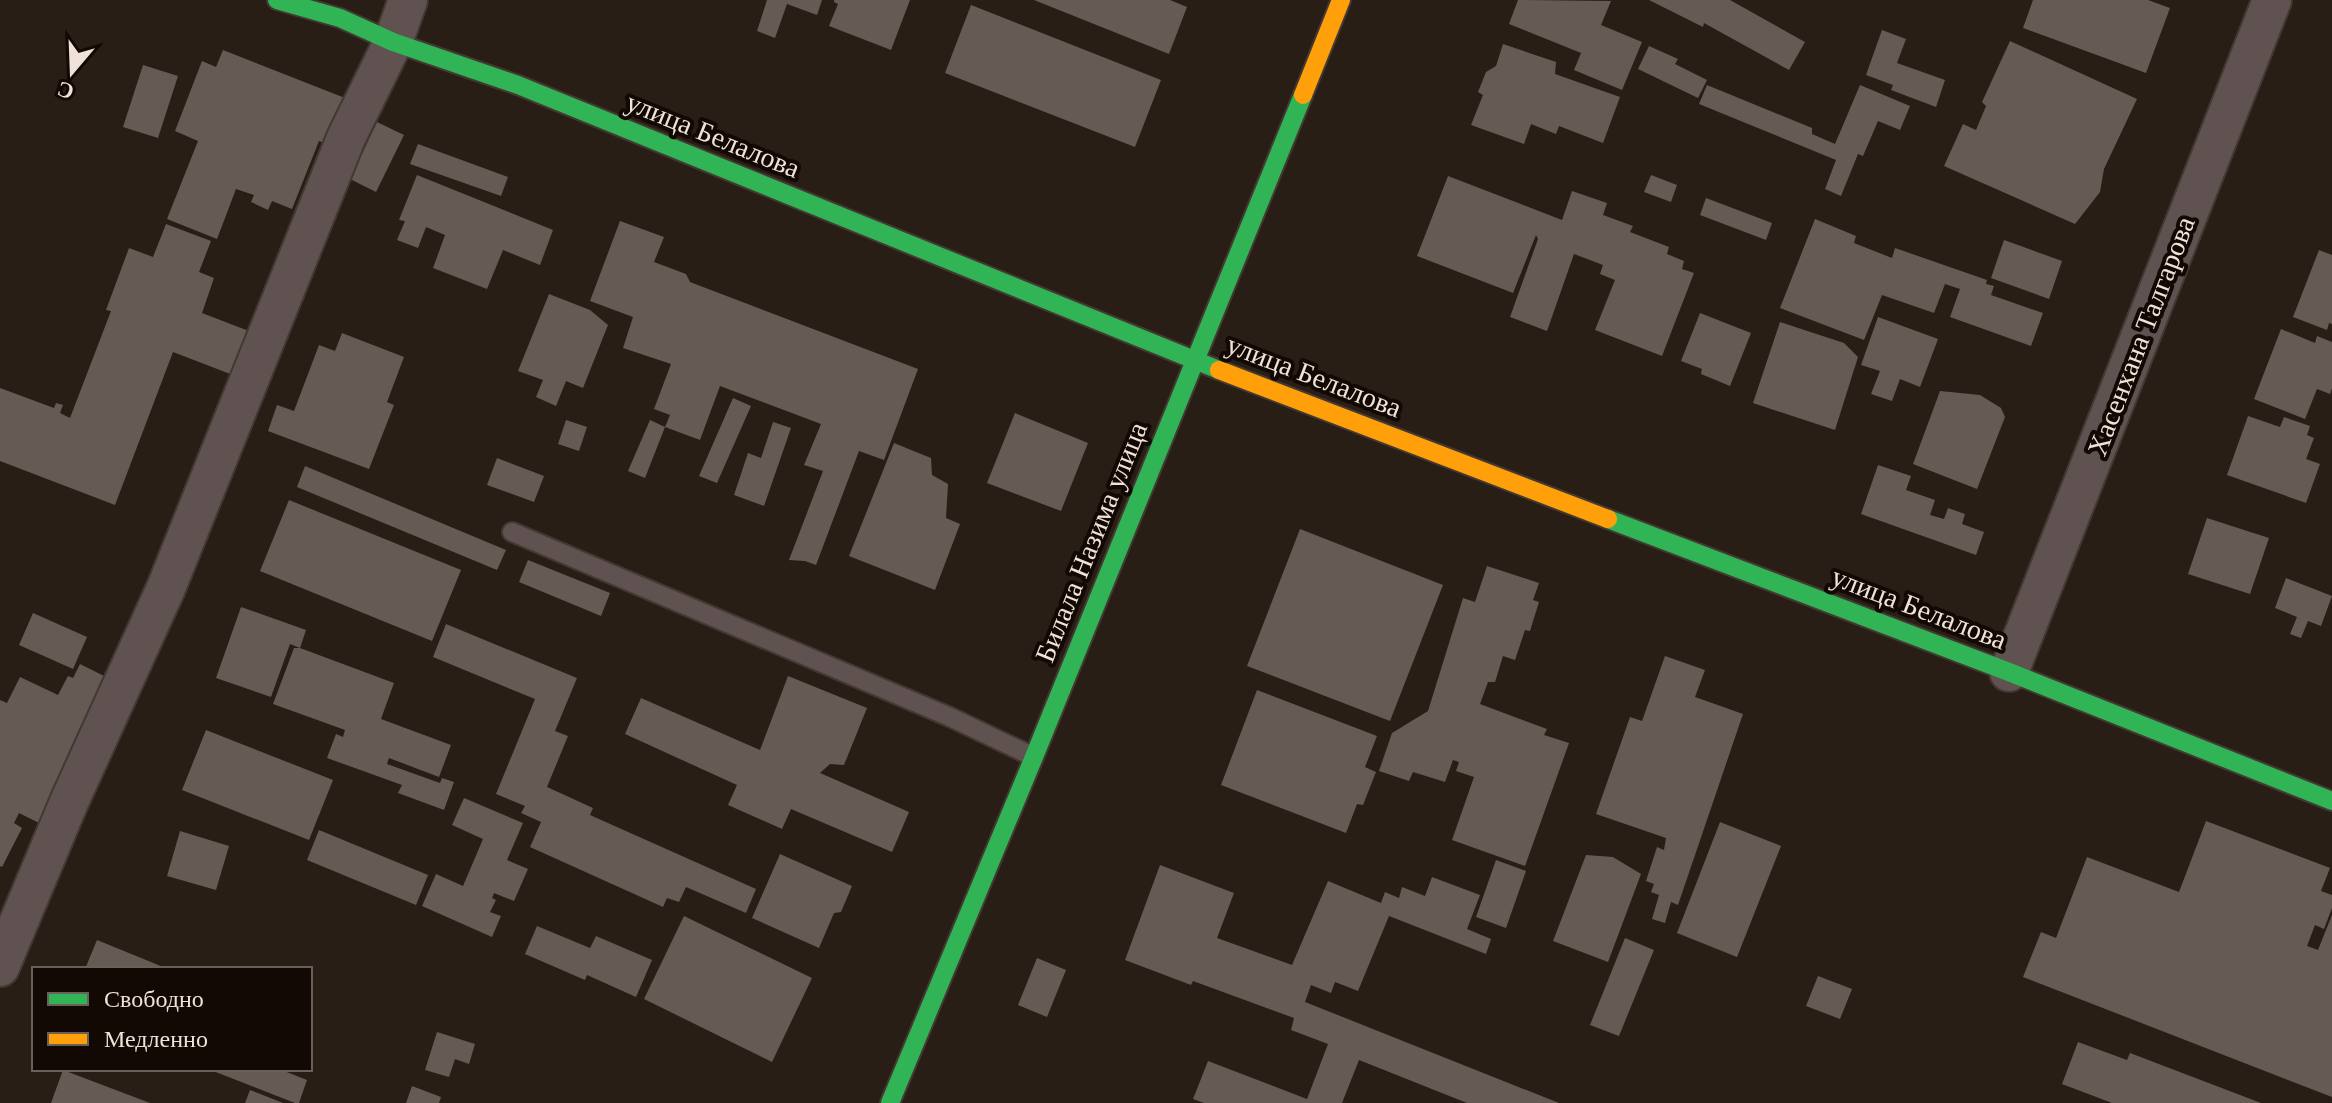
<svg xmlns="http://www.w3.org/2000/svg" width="2332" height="1103" font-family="'Times New Roman',serif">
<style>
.building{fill:#665b54}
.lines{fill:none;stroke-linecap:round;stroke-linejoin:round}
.lane-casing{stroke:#433932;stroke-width:22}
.street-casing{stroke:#433932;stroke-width:42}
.fast-casing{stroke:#433932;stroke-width:22}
.slow-casing{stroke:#433932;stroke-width:22}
.lane{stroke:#605251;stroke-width:18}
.street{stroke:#605251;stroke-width:38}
.fast{stroke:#30b455;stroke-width:18}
.slow{stroke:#ff9f0a;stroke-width:18}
.labels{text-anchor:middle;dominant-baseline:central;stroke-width:8;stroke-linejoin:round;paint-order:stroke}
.street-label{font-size:28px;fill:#f0e2d8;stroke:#120904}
</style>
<rect width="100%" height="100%" fill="#291e15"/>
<g class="building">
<polygon points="767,0 822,0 817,15 787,4 775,38 757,31"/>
<polygon points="834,0 910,0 891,50 829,26 838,4 834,2"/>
<polygon points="1034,0 1170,0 1187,7 1169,54"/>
<polygon points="1518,0 1611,1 1601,25 1642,42 1622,90 1574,70 1581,53 1509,24"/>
<polygon points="1649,0 1730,0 1805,42 1789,70 1704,23 1703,27"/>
<polygon points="2033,0 2148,0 2170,8 2146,73 2023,28"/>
<polygon points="971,5 1161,80 1135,147 945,73"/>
<polygon points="1882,30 1906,39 1897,63 1945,80 1936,107 1891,90 1893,85 1866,75"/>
<polygon points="2010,41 2137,99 2104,169 2100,192 2075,224 1944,166 1963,124 1976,130 1986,106 1982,102"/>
<polygon points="1503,44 1556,62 1555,74 1620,97 1603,143 1559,126 1556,134 1531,124 1524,144 1471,125 1483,95 1478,92 1486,72 1496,66"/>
<polygon points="1649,46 1678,59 1675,64 1707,80 1698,98 1638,69"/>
<polygon points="223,50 345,98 327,144 319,141 292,209 272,201 268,210 251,202 254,195 236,189 217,239 167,219 198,141 175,131 202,61 216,67"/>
<polygon points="143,65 178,76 158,138 123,127"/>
<polygon points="1707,85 1812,128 1812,134 1835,144 1860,85 1910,106 1900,130 1878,121 1863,156 1858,154 1841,196 1825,189 1836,160 1699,104"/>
<polygon points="377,122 404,135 376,192 350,179"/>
<polygon points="418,144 508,177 501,196 410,164"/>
<polygon points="417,175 553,230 540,265 503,250 487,289 433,268 445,235 426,227 418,248 397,240 405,221 399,220"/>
<polygon points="1651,175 1677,185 1671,202 1644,192"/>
<polygon points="1448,176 1562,220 1572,191 1607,203 1603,215 1633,226 1630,232 1669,247 1667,254 1684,261 1682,269 1694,273 1662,356 1595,330 1615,280 1600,274 1603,265 1574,254 1547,331 1510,317 1538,239 1536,235 1513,293 1417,256"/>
<polygon points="1706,198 1772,223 1766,240 1700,215"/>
<polygon points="1815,219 1856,236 1854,243 1892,258 1895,248 1987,280 1986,284 1994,286 1991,295 2043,313 2031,346 1950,317 1960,289 1945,284 1934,313 1882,295 1864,340 1780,308"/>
<polygon points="620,221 664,237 654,262 686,274 690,282 918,369 884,460 859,451 816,565 805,561 789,560 823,471 804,465 821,424 720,386 700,440 665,427 670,415 654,409 671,364 623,348 633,317 590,301"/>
<polygon points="166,224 211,241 199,272 214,278 202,313 254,333 238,377 173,352 115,505 0,461 0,388 54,408 56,403 63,405 60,413 70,418 111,311 106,310 129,248 153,257"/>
<polygon points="2004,240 2062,261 2049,299 1991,278"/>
<polygon points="2319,250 2332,255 2332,324 2329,323 2327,330 2293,317"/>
<polygon points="549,294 590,310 608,325 583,388 566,381 556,406 536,397 543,380 518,371"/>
<polygon points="1700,313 1751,333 1730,386 1701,374 1702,369 1681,361"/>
<polygon points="1878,317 1938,339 1920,387 1900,379 1892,401 1871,394 1880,371 1861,365"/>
<polygon points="1780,322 1844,343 1858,357 1835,430 1753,403"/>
<polygon points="2281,329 2315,343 2317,336 2332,342 2332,388 2330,394 2317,389 2305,419 2254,399"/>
<polygon points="342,333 404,357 387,402 394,405 369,469 268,431 277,405 294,411 319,345 335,351"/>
<polygon points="1940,391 1980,395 2001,408 2005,417 1977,489 1913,464"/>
<polygon points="733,398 751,406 717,483 699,476"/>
<polygon points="1015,413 1088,443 1061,511 987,483"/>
<polygon points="2248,416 2280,427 2284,417 2310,426 2307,435 2314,438 2306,459 2320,464 2306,503 2227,475"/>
<polygon points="566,420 587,427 579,451 558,444"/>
<polygon points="650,420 665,427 645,478 628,471"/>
<polygon points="773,422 791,428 764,506 734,495 748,453 761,458"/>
<polygon points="894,443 931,458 932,475 948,484 946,518 960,524 935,590 849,556"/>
<polygon points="497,458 544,476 534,502 487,485"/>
<polygon points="1878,465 1911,476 1906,490 1935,500 1930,515 1944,519 1948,508 1965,514 1962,524 1984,532 1976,555 1861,514"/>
<polygon points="305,466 506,550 497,570 297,487"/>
<polygon points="289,500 461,570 432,641 260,571"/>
<polygon points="2207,518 2269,538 2250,594 2188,574"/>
<polygon points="1300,529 1443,585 1390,721 1247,666"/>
<polygon points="528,560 610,593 601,616 519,582"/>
<polygon points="1487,566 1539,583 1533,600 1539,602 1530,631 1525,630 1515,660 1503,656 1495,682 1488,682 1480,704 1547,729 1544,735 1569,743 1525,866 1452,840 1474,777 1456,771 1459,762 1453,760 1445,782 1413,772 1409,781 1379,771 1392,733 1428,711 1463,598 1475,602"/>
<polygon points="2286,578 2332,596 2321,626 2308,621 2301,638 2290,634 2297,617 2275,608"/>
<polygon points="241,607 306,630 300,648 394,683 381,719 451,745 439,777 389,758 387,764 440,783 442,778 454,782 444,810 398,793 402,785 327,758 336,734 343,737 345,730 273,704 294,648 300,648 290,644 271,697 216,678"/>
<polygon points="33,613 87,637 73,669 19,645"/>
<polygon points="446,624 577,678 555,731 568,736 547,787 593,808 590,815 756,889 746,913 686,887 679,902 667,898 663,907 530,847 541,822 521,813 525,806 496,794 535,699 433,657"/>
<polygon points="1665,656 1705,670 1695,697 1743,714 1678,905 1671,902 1665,923 1652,919 1659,895 1651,892 1654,884 1646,881 1657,847 1664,850 1666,838 1596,814 1630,717 1642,721"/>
<polygon points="80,664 114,681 43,825 19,813 14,823 22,828 2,867 0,866 0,700 7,703 20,677 58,695 68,676 73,678"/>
<polygon points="788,676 867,708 844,765 830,764 820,773 909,812 892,852 791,809 782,829 728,805 737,785 625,734 641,698 760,750"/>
<polygon points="1257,690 1377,736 1365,767 1376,772 1363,805 1357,804 1346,833 1221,785"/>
<polygon points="206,730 333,780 309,840 182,790"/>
<polygon points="464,798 523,823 507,860 528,869 514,901 494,893 492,898 496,900 490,912 501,916 492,937 422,906 436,874 463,886 483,839 452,825"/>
<polygon points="2206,821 2330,868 2321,891 2332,895 2332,908 2324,929 2315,925 2307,946 2318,950 2332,915 2332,1097 2023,977 2041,932 2056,938 2087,857 2179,892"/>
<polygon points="1720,822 1781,846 1737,957 1677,933"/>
<polygon points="319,830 428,875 416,905 307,860"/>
<polygon points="180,831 229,846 216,890 167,876"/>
<polygon points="780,854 852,886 841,912 834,913 819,948 752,918"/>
<polygon points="1586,855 1613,857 1641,874 1608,962 1553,941"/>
<polygon points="1496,860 1526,871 1506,928 1476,917"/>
<polygon points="1160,865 1234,893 1217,938 1292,965 1328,881 1381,903 1385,892 1399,898 1402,887 1425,896 1432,877 1480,895 1467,929 1491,939 1486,954 1389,916 1358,991 1335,982 1331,993 1311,985 1305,1002 1559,1103 1467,1103 1359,1060 1342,1103 1204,1103 1193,1099 1208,1061 1307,1099 1328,1044 1291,1030 1294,1018 1193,981 1191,985 1125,960"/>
<polygon points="684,916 812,978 772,1062 644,999"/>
<polygon points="537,926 590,948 596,936 652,960 636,997 587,975 585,980 525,954"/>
<polygon points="1625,938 1654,950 1619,1036 1590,1025"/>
<polygon points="97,940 168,969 85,969"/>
<polygon points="1037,958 1066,970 1047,1017 1018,1005"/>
<polygon points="1818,976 1852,989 1840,1019 1806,1006"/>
<polygon points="437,1032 475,1044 469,1064 455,1059 449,1077 425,1070"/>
<polygon points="2078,1042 2127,1060 2130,1053 2261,1103 2112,1103 2062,1084"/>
<polygon points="208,1069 279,1069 307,1080 299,1103 295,1103"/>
<polygon points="63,1070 150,1103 51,1103"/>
<polygon points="412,1086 441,1097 439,1103 406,1103"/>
<polygon points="250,1090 283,1103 245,1103"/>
</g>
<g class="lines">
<g class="lane-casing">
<polyline id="lane" points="512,532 950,717 1034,757"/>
</g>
<g class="street-casing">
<g id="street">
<polyline points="2009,672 2272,0"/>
<polyline points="0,967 69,802 166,588 346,138 393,42 408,0"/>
</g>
</g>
<g class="fast-casing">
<g id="fast">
<polyline points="277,0 340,18 393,42 518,85 1219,370"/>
<polyline points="1608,519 2009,672 2332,801"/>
<polyline points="890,1103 1034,757 1303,95"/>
</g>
</g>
<g class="slow-casing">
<g id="slow">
<polyline points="1303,95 1341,0"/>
<polyline points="1219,370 1608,519"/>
</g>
</g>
<use href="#lane" class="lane"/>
<use href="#street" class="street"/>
<use href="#fast" class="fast"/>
<use href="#slow" class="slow"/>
</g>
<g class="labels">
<g class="street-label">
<text transform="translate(713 135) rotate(22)">улица Белалова</text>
<text transform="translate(2141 336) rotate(-69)">Хасенхана Талгарова</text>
<text transform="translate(1314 376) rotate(21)">улица Белалова</text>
<text transform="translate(1091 542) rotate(-68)">Билала Назима улица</text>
<text transform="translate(1919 608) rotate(21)">улица Белалова</text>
</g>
</g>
<rect x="32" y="967" width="280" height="104" fill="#120904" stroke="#6b6059" stroke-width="2"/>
<rect x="48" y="993" width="40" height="12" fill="#30b455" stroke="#6b6059" stroke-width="2"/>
<text x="104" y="1007" font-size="24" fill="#f0e2d8">Свободно</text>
<rect x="48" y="1033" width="40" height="12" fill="#ff9f0a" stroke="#6b6059" stroke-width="2"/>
<text x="104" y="1047" font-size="24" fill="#f0e2d8">Медленно</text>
<g transform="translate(72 72) rotate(199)" stroke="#120904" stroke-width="6" paint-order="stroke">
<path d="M0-6L14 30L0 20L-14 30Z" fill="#f0e2d8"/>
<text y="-12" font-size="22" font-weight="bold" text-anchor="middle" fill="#f0e2d8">С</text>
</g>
</svg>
